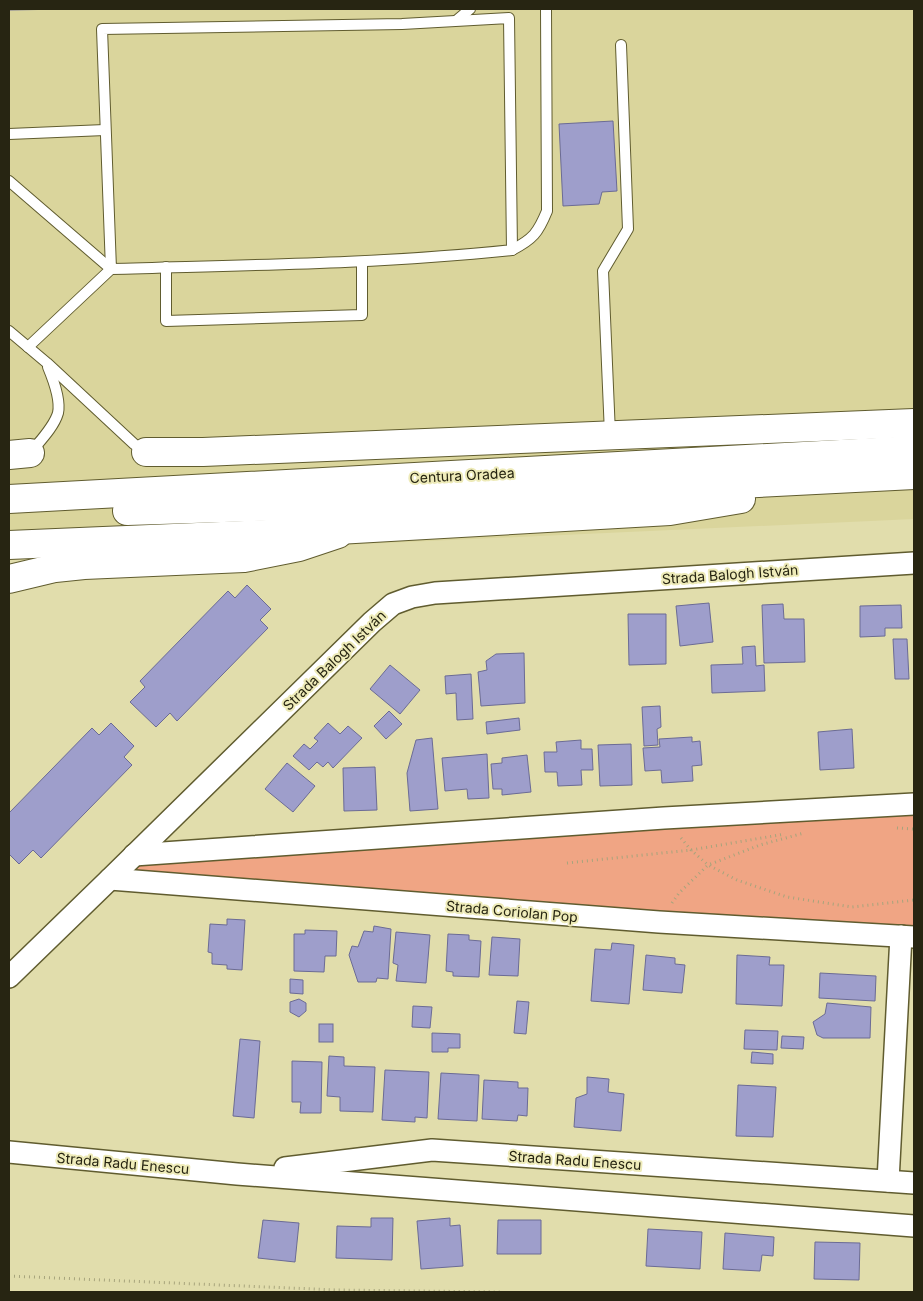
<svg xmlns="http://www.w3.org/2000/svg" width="923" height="1301" font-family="Inter,sans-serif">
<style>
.built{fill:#dad59c}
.green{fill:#f0a584}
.building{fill:#9e9ecb;stroke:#6b6b95}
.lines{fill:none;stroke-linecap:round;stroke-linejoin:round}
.service-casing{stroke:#605c2f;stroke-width:12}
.minor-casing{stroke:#605c2f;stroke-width:24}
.primary-casing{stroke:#605c2f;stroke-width:30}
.trunk-casing{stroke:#605c2f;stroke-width:30}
.path{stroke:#a7a47c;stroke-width:3;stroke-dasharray:1 4;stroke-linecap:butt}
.service{stroke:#fff;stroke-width:10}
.minor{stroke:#fff;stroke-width:21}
.primary{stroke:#fff;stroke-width:28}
.trunk{stroke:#fff;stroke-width:28}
.labels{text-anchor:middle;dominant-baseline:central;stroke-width:4;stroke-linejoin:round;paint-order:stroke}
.street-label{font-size:14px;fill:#272512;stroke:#eeebb9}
</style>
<rect width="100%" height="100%" fill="#e1ddac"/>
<polygon class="built" points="9,9 914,9 914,519 9,560"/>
<polygon class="green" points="914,804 914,937 110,879 134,855"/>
<g class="building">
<polygon points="9,9 67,9 9,10"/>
<polygon points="613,121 617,191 602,192 599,204 563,206 559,124"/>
<polygon points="247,585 271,609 260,620 268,628 177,721 170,713 156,727 130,702 145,687 140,681 228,591 235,598"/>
<polygon points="709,603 713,642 680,646 676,606"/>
<polygon points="783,604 784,619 804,619 805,662 764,663 762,605"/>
<polygon points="901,605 902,628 885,628 885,636 860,637 860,606"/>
<polygon points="628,614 666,614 666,664 629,665"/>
<polygon points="893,639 907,639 909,679 895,679"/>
<polygon points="755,646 756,666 764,665 765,691 712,693 711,665 743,664 742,647"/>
<polygon points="524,653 525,703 481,706 478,672 487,670 486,661 496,654"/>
<polygon points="390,665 420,690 400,714 370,689"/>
<polygon points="471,674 473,719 457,720 456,693 446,694 445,676"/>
<polygon points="660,706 661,727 657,729 658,745 644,746 642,707"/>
<polygon points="389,711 402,724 386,739 374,726"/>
<polygon points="519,718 520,730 487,734 486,722"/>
<polygon points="111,723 134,746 124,757 132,765 41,858 33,850 19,864 9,854 9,813 92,728 99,735"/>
<polygon points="328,723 340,734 348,726 362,738 333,768 328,762 323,767 317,762 309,770 293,756 304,744 310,749 318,741 314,738"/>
<polygon points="852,729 854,768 820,770 818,732"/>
<polygon points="692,737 692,742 700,741 702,765 692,766 693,781 662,783 661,770 645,771 643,748 660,747 659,739"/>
<polygon points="432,738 438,809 410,811 407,773 416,740"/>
<polygon points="581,740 581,749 592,749 593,770 581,770 582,785 558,786 557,772 545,772 544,752 557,752 556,742"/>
<polygon points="631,744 632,785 600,786 598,745"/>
<polygon points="487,754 489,798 468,799 467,789 445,791 442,758"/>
<polygon points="527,755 531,792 502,795 502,789 493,789 491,764 502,763 502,758"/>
<polygon points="287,763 315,786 293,812 265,789"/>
<polygon points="375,767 377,810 344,811 343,768"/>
<polygon points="227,919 245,920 242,970 227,969 227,965 212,964 212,953 208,952 210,924 227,925"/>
<polygon points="374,926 391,929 388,979 377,978 376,982 358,982 349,955 352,946 358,947 364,931 373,932"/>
<polygon points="305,930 337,931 336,956 325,956 324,972 294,971 294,934 305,934"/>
<polygon points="396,932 430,935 426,983 396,981 398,965 393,963"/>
<polygon points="448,934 469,935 469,940 481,941 479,977 453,976 453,972 446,971"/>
<polygon points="492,937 520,939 518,976 489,975"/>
<polygon points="612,943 634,945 629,1004 591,1001 595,949 611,950"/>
<polygon points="646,955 675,958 675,964 685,965 682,993 643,990"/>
<polygon points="737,955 770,957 769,965 784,965 782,1006 736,1004"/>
<polygon points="820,973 876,976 875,1001 819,998"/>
<polygon points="290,979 303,980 303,994 290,993"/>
<polygon points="299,999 306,1003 306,1011 299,1017 290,1012 290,1002"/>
<polygon points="517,1001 529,1002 526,1034 514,1033"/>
<polygon points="827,1003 871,1007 870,1038 823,1038 817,1035 813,1022 825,1014"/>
<polygon points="413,1006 432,1007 430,1028 412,1027"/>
<rect x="319" y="1024" width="14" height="18"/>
<polygon points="745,1030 778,1031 777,1050 744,1049"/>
<polygon points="432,1033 460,1034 460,1048 448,1048 448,1052 432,1052"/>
<polygon points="782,1036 804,1037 803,1049 781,1048"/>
<polygon points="240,1039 260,1041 254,1118 233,1116"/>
<polygon points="752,1052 773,1054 773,1064 751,1063"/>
<polygon points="329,1056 344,1057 344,1066 375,1067 373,1112 340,1111 340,1097 327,1096"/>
<polygon points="292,1061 322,1062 321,1113 300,1113 301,1102 292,1102"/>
<polygon points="385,1070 429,1072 427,1118 415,1117 415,1122 382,1120"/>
<polygon points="441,1073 479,1075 477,1121 438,1119"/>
<polygon points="587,1077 609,1079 608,1092 624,1094 621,1131 574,1127 576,1098 587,1094"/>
<polygon points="484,1080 518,1082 518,1088 528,1088 527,1116 518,1115 517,1121 482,1119"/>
<polygon points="738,1085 776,1087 773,1137 736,1136"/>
<polygon points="371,1218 393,1218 392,1260 336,1258 337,1226 371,1227"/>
<polygon points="450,1218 450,1226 460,1225 463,1266 421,1269 417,1221"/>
<polygon points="263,1220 299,1223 295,1262 258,1258"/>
<polygon points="498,1220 541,1220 541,1254 497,1254"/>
<polygon points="648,1229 702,1232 700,1269 646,1266"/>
<polygon points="725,1233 774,1237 773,1256 762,1255 760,1271 723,1269"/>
<polygon points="815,1242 860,1243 859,1280 814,1279"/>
</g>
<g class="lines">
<g class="service-casing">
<g id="service">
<polyline points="457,20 470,9"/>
<polyline points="9,134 105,130"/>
<polyline points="9,181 111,269"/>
<path d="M512 250C533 239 538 233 547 211L546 9"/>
<polyline points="166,267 166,321 362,315 362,262"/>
<polyline points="9,331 47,363 134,444 145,451"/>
<path d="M28 347 111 269C245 265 379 264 512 250L509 18 402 24 102 29 111 269"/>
<polyline points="610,434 603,271 628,229 621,45"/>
<path d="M31 452C40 441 54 427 58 413 61 399 53 379 48 367"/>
</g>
</g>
<g class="minor-casing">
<g id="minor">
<polyline points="134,855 664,818 914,804"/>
<polyline points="110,879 659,922 914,937"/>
<polyline points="9,977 110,879 372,622 393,604 412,597 435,593 914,563"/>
<polyline points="9,1152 237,1174 914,1226"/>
<polyline points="285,1168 432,1150 914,1183"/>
<polyline points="888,1181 901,936"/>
</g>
</g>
<g class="primary-casing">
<polyline id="primary" points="9,579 55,568 84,565 244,558 299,547 338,534"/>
</g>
<g class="trunk-casing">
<g id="trunk">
<polyline points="146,452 203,452 914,423"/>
<polyline points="9,455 30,453"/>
<polyline points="9,499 914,450"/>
<polyline points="127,511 323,505 914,475"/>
<polyline points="9,545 267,534 670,511 741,499"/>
</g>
</g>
<g class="path">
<polyline points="897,828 914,829"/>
<polyline points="681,838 691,850 708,865 737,880 787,897 852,907 914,900"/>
<polyline points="567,863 691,850 785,834"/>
<polyline points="672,903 679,893 708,865 760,845 804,833"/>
<polyline points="9,1276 337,1290 500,1292"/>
</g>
<use href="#service" class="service"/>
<use href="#minor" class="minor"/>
<use href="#primary" class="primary"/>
<use href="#trunk" class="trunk"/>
</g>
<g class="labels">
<g class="street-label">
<text transform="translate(462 475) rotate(-3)">Centura Oradea</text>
<text transform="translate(730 574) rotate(-4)">Strada Balogh István</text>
<text transform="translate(334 660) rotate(-44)">Strada Balogh István</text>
<text transform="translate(512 911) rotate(5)">Strada Coriolan Pop</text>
<text transform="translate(575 1160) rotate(4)">Strada Radu Enescu</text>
<text transform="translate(123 1163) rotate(5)">Strada Radu Enescu</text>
</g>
</g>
<rect width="923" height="1301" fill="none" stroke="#272512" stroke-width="20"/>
</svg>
